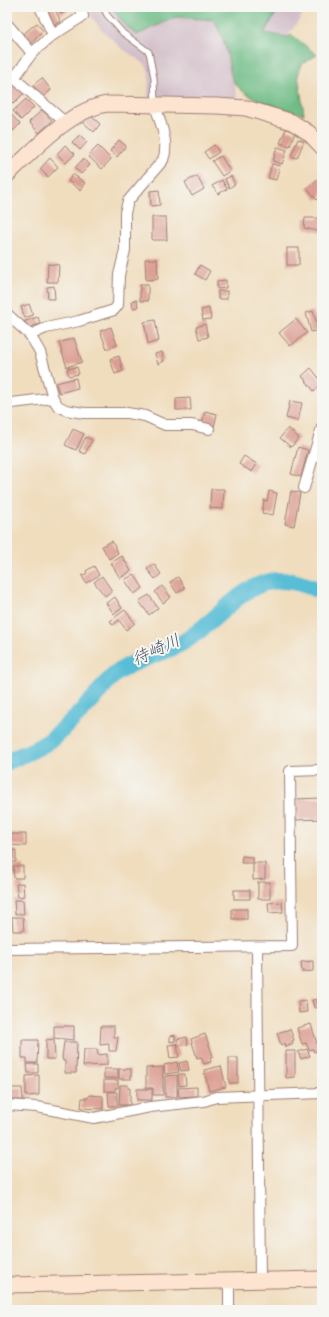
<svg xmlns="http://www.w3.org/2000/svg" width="329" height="1317" font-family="Dekko,'Klee One',sans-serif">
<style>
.industrial{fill:#d2bdc8}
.forest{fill:#6fbc86;stroke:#5c6e58}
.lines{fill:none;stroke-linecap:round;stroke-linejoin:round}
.river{stroke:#58bdd6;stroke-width:17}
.building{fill:#dc9e93}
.lane-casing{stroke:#9d7e74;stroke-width:7}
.street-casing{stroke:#9d7e74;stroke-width:12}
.secondary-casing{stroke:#9d7e74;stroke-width:17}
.lane{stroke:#fff;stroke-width:5}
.street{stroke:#fff;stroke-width:10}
.secondary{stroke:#fde4d1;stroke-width:15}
.labels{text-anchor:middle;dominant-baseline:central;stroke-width:4;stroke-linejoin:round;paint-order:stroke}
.water-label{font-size:17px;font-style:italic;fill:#4f5667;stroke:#f6f6f2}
</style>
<rect width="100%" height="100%" fill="#f6f6f2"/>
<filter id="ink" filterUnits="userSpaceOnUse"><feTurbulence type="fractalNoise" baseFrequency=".025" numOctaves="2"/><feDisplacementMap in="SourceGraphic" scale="8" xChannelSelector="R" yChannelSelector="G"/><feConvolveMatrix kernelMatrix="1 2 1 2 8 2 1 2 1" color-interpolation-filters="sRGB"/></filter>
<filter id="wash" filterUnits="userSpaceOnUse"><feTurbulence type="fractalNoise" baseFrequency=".012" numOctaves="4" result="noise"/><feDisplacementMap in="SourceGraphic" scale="16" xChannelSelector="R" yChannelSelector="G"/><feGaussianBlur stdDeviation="0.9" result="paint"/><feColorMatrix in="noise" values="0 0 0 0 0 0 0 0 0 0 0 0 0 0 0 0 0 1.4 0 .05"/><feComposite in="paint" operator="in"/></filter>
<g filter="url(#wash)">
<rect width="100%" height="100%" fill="#f0ddbe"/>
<g class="industrial">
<polygon points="88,7 111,7 113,11 137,35 176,17 214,20 226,46 238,100 148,98 149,73 146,65 120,47 102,30 91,16"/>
<polygon points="280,7 308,7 287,37 264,33"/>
</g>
<path class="forest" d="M111 7H280L264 33 287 37 292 35 317 55 302 64 298 75 304 114C284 109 245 100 234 82 228 71 229 57 225 46 223 37 218 28 214 20L176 17 137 35 125 25Z"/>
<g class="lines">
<path class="river" d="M7 762C20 755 42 748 53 738 67 726 81 712 94 698 103 688 109 677 121 670 139 658 163 654 182 643 233 612 253 556 322 592"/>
</g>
<g id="blocks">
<g class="building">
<polygon points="51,7 54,7 61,22 54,25 47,9"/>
<polygon points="57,7 72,7 73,8 61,14"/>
<polygon points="37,23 43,31 31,44 23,34"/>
<polygon points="42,78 51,90 43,97 33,85"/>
<polygon points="13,82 24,93 13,104 7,98 7,87"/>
<polygon points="26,99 34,107 21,120 13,111"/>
<polygon points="42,110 52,121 39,133 29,122"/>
<polygon points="9,112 20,124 13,131 7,124 7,114"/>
<polygon points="89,114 100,124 94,132 83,122"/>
<polygon points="286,129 295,132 290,146 280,143"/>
<polygon points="80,135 87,142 80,150 72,142"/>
<polygon points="298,139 304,141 297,158 291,156"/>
<polygon points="119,140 126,146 117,157 110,151"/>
<polygon points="65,145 75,154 66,163 57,154"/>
<polygon points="214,145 219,152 209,159 204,152"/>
<polygon points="98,146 111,159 102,169 88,156"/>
<polygon points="277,147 287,150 282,164 273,161"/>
<polygon points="7,150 13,156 7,162"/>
<polygon points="221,156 230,171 222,176 212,161"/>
<polygon points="50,158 58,167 48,177 40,169"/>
<polygon points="83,159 90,165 81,174 75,168"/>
<polygon points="272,164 280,166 276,180 268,178"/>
<polygon points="73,174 85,183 80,190 68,181"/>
<polygon points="197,176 204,189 192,196 185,182"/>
<polygon points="231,176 235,184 229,188 225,179"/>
<polygon points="319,178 322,181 322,195 317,200 307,188"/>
<polygon points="222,180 227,189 218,194 212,186"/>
<polygon points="159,190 160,205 151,206 150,191"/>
<polygon points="152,217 166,217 167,240 152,240"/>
<polygon points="305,218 322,218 322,232 304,228"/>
<rect x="287" y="248" width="12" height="17"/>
<polygon points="145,259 157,259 158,279 146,280"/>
<polygon points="48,264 59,265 58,282 47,282"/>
<polygon points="200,265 210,271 205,280 195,274"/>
<polygon points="226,280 226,288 217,289 217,281"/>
<rect x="140" y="285" width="8" height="16"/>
<polygon points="54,286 55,299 48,299 47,287"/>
<rect x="218" y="291" width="9" height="8"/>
<polygon points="137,300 138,307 133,308 132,301"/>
<polygon points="29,304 33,315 25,318 21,307"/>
<polygon points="209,308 211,319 203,320 201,310"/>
<polygon points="313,311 319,330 311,332 306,313"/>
<polygon points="38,317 40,324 27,328 25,321"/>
<polygon points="296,319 307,333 290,346 279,333"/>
<polygon points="155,320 159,341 148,344 144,322"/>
<polygon points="205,324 208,337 199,339 196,327"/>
<polygon points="111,327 117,345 107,349 100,331"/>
<polygon points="74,338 82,362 67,367 59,343"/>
<polygon points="162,352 164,361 158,364 155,354"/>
<polygon points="119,356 123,371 115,374 110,359"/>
<polygon points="77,367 79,374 69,376 67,369"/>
<polygon points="311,368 322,382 322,384 314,391 302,376"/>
<polygon points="76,378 78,388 59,393 56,383"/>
<polygon points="190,398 191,410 176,410 176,399"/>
<polygon points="290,401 302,403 298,421 286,418"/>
<polygon points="205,411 217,414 214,427 202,424"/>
<polygon points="288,428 299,438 291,447 280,438"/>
<polygon points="73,429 84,434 76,450 65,445"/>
<polygon points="86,437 92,440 85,454 79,451"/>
<polygon points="298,447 308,450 301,477 291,474"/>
<polygon points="244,456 257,464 252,472 239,464"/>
<polygon points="211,489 224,489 223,509 210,508"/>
<polygon points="269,491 277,493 273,515 262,513 264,500 267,501"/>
<polygon points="291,491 300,493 294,526 285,524"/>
<polygon points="112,541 118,553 109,559 102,546"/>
<polygon points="122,556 131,571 120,578 111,563"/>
<polygon points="154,564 161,574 155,579 147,569"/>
<polygon points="94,566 99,575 86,583 82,576 87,573 86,571"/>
<polygon points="134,574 143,588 134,594 125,580"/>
<polygon points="102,576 112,591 105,596 94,582"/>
<polygon points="178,577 185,588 177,593 170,582"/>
<polygon points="162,586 171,597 163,603 155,592"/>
<polygon points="149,595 158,608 149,615 139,601"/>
<polygon points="115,597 122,608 114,614 106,603"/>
<polygon points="125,610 135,623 126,630 119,620 113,625 110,621"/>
<polygon points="322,798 322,819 295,820 295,799"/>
<polygon points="8,834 26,834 26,846 8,845"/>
<polygon points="16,850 16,862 7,862 7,851"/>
<polygon points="242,856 252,857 252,863 241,863"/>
<polygon points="253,863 265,863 265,879 253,880"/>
<polygon points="13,866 23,866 23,878 14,878"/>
<rect x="258" y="882" width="12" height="17"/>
<polygon points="23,883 24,896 18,897 16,884"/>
<rect x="234" y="890" width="16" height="9"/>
<polygon points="14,900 23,900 24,914 15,914"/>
<polygon points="282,902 283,912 269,913 268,903"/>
<rect x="232" y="909" width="15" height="10"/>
<polygon points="12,917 23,917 24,931 13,931"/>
<polygon points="313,961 313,971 302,972 301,962"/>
<polygon points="322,999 322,1007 314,1008 312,1000"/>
<polygon points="306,1000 307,1012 299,1013 298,1001"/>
<polygon points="311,1024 319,1050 314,1052 313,1049 309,1050 306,1043 302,1044 297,1028"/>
<polygon points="54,1026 74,1026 74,1040 54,1038"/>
<polygon points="101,1026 114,1026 114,1037 118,1037 116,1051 109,1051 109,1044 100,1045"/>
<polygon points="290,1029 294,1040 292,1041 293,1044 286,1047 285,1043 281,1045 277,1033"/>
<polygon points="205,1034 213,1056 210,1057 211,1062 204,1064 201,1057 197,1058 191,1039"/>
<polygon points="175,1035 175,1041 170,1042 170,1036"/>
<polygon points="187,1037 188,1044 178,1046 177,1039"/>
<polygon points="54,1039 55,1059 46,1059 46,1040"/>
<polygon points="22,1040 38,1040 37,1063 27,1063 27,1058 22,1058"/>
<polygon points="64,1042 77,1042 76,1073 65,1073 65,1061 63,1061 62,1057"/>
<polygon points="177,1044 179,1057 170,1058 168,1045"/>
<polygon points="84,1049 97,1049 98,1055 107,1054 107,1065 83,1066"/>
<polygon points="307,1049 310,1056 301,1059 298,1052"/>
<polygon points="286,1051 295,1051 295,1077 286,1078"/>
<rect x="229" y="1058" width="9" height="25"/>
<polygon points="187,1061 189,1070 181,1071 179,1063"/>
<polygon points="177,1062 179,1072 165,1074 164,1065"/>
<polygon points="27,1064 38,1064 38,1073 28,1073"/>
<polygon points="221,1066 226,1087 209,1091 204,1070"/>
<polygon points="163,1067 163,1095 153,1095 153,1088 146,1088 146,1068"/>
<rect x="104" y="1069" width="14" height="9"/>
<rect x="119" y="1069" width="12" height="10"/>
<polygon points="178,1074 185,1074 186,1085 179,1086"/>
<polygon points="39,1075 39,1095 26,1096 26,1076"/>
<polygon points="177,1075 177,1097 165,1097 165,1076"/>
<polygon points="104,1080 118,1080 118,1088 115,1088 115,1091 104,1091"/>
<polygon points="120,1085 128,1085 128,1088 130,1088 130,1105 119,1105"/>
<polygon points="197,1087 197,1096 179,1097 178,1088"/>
<polygon points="8,1088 22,1088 23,1100 8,1100"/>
<rect x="137" y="1089" width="15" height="11"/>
<polygon points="108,1092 117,1092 117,1106 109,1106"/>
<polygon points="90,1095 103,1096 103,1109 81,1108 82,1098 88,1098"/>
</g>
</g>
</g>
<g filter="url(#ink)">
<use href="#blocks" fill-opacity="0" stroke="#9d7e74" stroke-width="1"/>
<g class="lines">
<g class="lane-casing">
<polyline id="lane" points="103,7 107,15 123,33 149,52 154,78 155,103"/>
</g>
<g class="street-casing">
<g id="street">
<polyline points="40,7 53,35"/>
<polyline points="7,24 32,53"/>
<polyline points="7,72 66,123"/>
<polyline points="15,77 32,53 53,35 83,16 80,7"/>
<polyline points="7,314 30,335 40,352 53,398 58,406 66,410 84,413 127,413 145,416 165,425 192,425 209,429"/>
<path d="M30 335 46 328 79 321 114 310 118 305 119 275 125 250V213L128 201 163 160C170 142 159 121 155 104"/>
<polyline points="7,405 12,403 53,398"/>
<polyline points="304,488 322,427"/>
<polyline points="257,947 260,1280"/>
<polyline points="7,949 292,946 290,771 322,770"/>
<polyline points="7,1105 37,1107 94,1118 150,1107 204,1101 216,1097 322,1093"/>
<polyline points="229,1280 229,1310"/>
</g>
</g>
<g class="secondary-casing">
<g id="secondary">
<path d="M7 175C34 150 70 109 108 104L217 106 246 108 292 122 309 133 322 147"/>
<polyline points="7,1285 322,1279"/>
</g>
</g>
<use href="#lane" class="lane"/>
<use href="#street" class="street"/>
<use href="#secondary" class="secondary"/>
</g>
</g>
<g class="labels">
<g class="water-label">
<text transform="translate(157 652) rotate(-25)">待崎川</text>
</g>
</g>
<rect width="329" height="1317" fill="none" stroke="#f6f6f2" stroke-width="24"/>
</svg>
